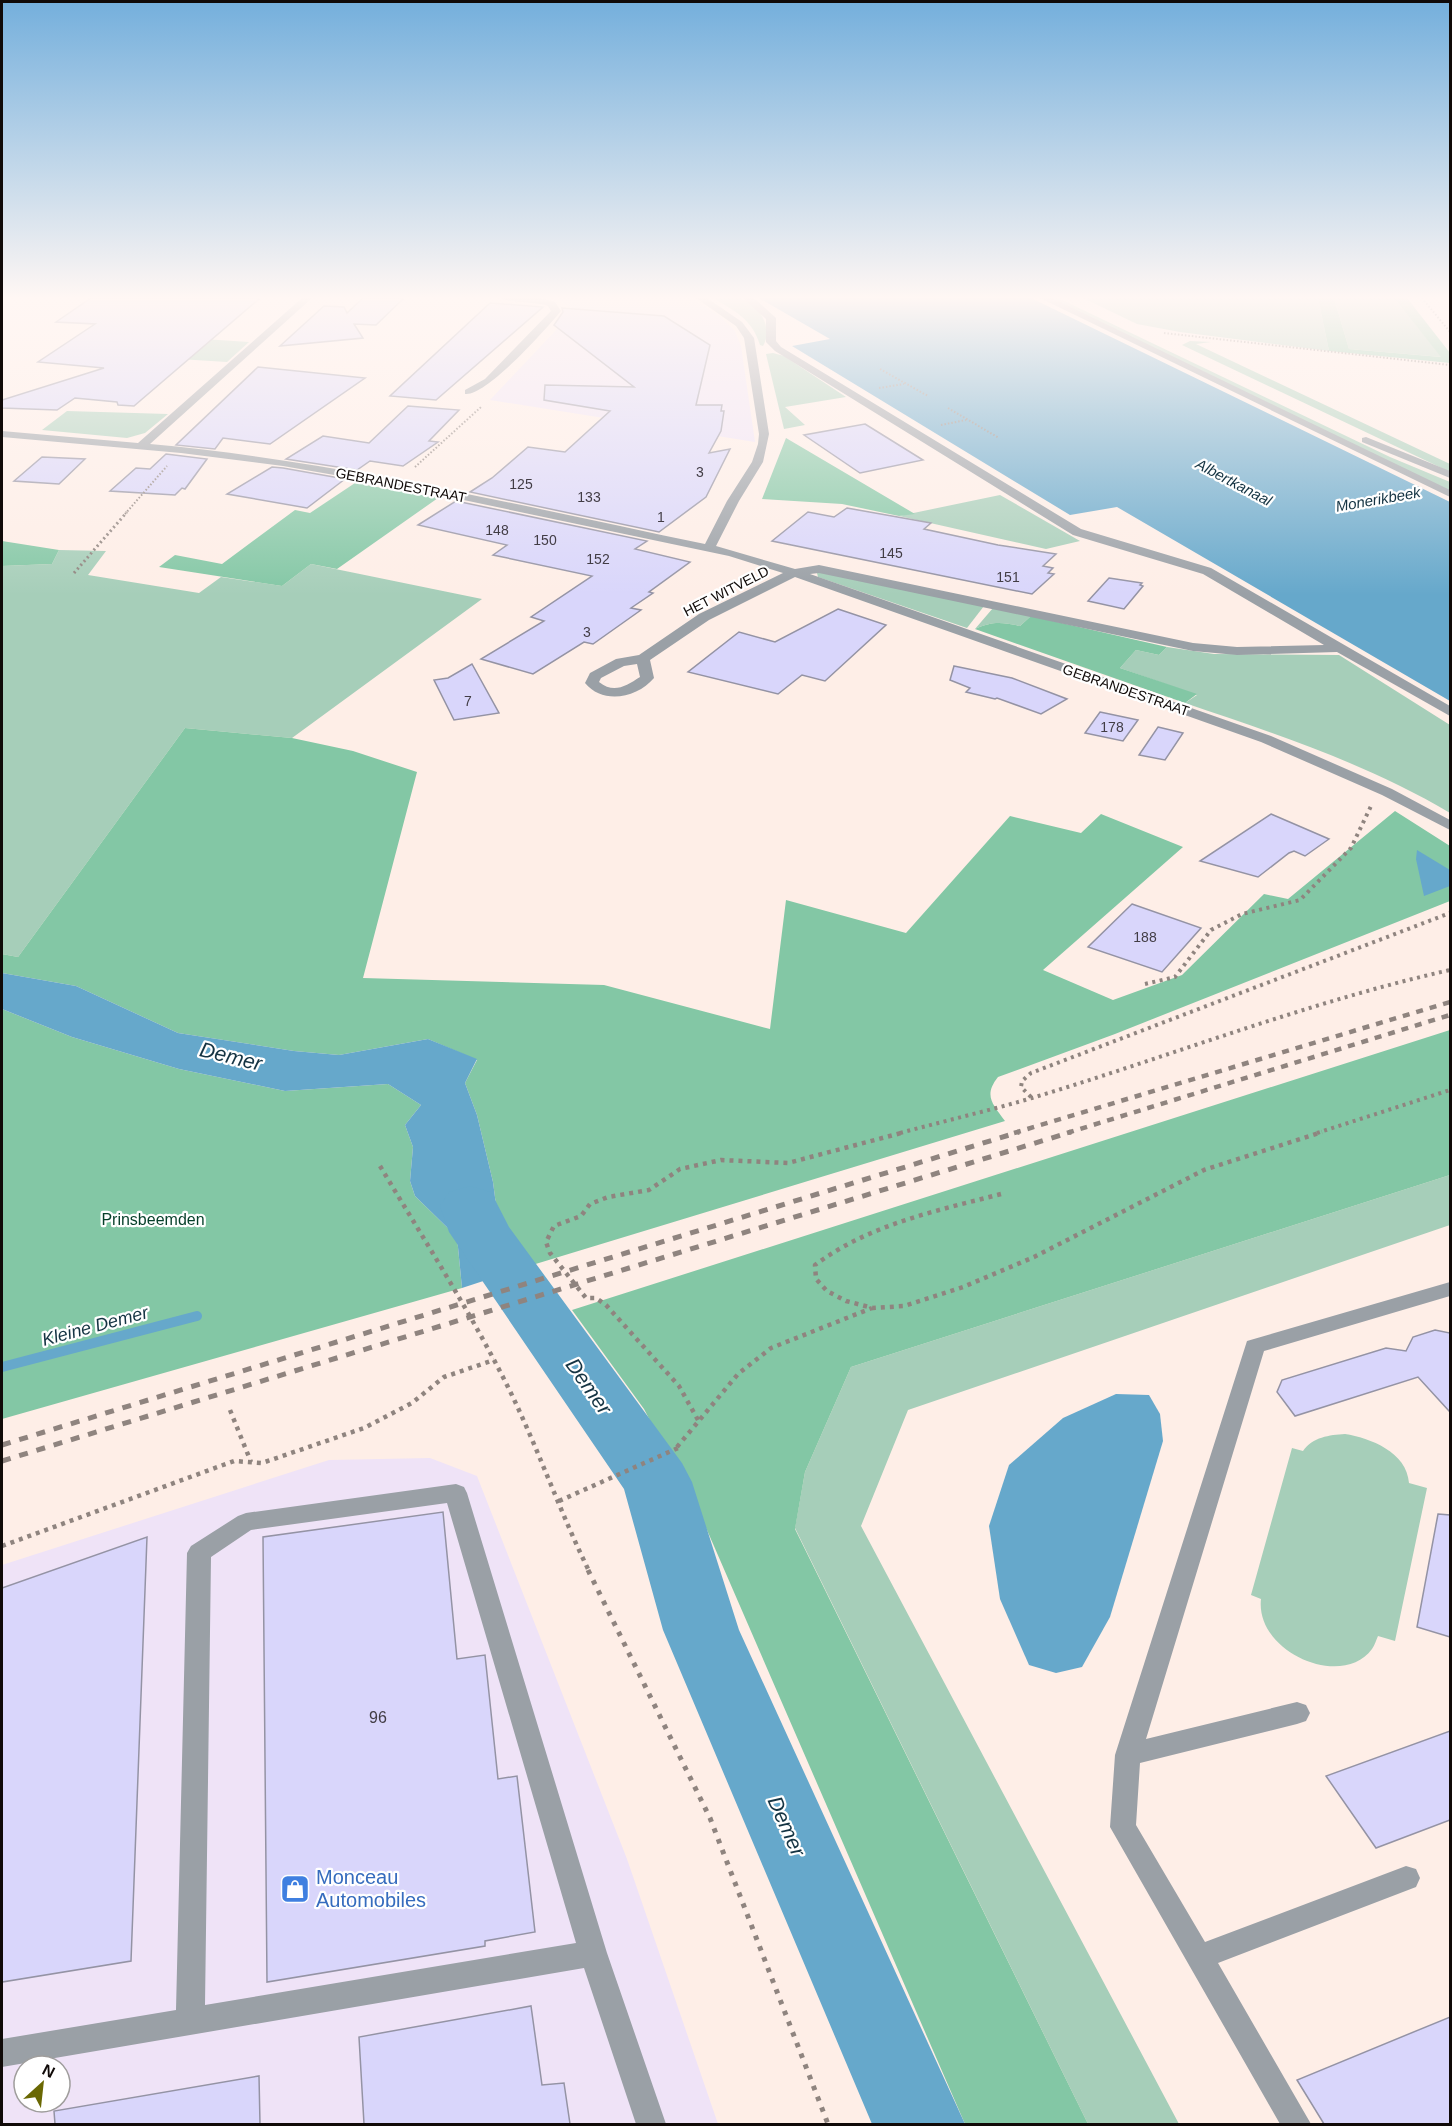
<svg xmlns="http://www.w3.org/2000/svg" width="1452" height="2126" font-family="Helvetica,sans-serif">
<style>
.industrial{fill:#efe3f7;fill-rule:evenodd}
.green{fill:#a6ceb9}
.forest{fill:#83c7a5}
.water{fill:#66a8cb}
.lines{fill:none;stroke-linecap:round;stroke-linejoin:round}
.stream{stroke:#66a8cb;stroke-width:10}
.river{fill:#66a8cb;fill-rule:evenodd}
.building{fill:#d9d6fb;stroke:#9493a4;stroke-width:1.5}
.path-far4{stroke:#8f847f;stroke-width:2;stroke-dasharray:1.5 2;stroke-linecap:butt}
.path-far3{stroke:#8f847f;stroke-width:3;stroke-dasharray:2 3;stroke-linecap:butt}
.path-far2{stroke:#8f847f;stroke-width:4;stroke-dasharray:3 4.5;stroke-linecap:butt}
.path-far1{stroke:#8f847f;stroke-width:4.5;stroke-dasharray:4 5;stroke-linecap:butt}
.path{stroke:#8f847f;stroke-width:5;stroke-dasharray:4.5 7;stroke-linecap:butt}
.minor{fill:#9aa0a6;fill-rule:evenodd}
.rail-far1{stroke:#8f847f;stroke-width:4.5;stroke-dasharray:7 7;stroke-linecap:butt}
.rail{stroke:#8f847f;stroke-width:5;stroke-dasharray:9 9;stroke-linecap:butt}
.labels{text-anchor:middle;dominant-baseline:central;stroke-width:4.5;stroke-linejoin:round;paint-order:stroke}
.number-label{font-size:14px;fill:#423d45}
.far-street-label{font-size:14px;fill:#100a08;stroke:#fff}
.far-water-label{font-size:15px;font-style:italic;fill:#153443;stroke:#fff}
.park-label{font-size:16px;fill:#053f29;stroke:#fff}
.near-number-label{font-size:16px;fill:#423d45}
.water-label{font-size:18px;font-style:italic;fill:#153443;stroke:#fff}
.near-shop-label{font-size:20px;fill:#366cbe;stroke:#fff;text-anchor:start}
.near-water-label{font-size:21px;font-style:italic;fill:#153443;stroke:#fff}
</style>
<rect width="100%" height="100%" fill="#feeee7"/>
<g class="industrial">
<polygon points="556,298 691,298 721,317 735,331 741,346 755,442 490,400 575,310"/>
<path d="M430 1458 477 1476 627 1859 718 2124H2V1565L329 1460ZM24 2066H60V2102H24Z"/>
</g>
<g class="green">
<path d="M713 298C721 298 734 296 742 299 759 305 774 328 763 346L760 345C752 319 735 311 713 298Z"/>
<polygon points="1050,298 1058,298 1390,457 1450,482 1450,491"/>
<polygon points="1083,298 1318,298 1329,351 1180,332 1137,324"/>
<polygon points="1334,298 1394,298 1442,357 1349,349"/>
<polygon points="96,332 249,342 227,362 67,352"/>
<polygon points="1190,341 1211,342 1196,344 1450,464 1450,472 1182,345"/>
<polygon points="773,353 784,356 846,397 785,407 805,425 784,429 766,354"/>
<polygon points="67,411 168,414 145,433 127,438 42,430"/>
<polygon points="1000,495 1080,541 1046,549 899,516"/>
<polygon points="59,550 106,551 88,575 199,593 221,577 282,586 311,564 482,599 292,738 185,728 18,957 2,954 2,566 52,564"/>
<polygon points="822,572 984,606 967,628 818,577 817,573"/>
<path d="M993 608 1031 616 1020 626C1002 622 992 621 975 629Z"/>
<path d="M1167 647 1214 654 1339 655 1450 725V813C1368 764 1276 734 1185 703L1197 695 1120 668 1136 650 1159 655Z"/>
<polygon points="1450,1175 1450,1225 908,1410 861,1526 1179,2124 1088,2124 795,1528 805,1472 851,1367"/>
<path d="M1345 1434C1370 1438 1407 1452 1409 1483L1427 1488 1395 1641 1378 1636C1376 1640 1375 1645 1372 1649 1342 1690 1255 1652 1261 1599L1251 1595 1292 1448 1303 1451C1313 1437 1329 1435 1345 1434Z"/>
</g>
<g class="forest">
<polygon points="1318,298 1334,298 1349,349 1441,357 1394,298 1407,298 1450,353 1450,363 1329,351"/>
<polygon points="786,438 915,514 899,516 842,504 762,499"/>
<polygon points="355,483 438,498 337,569 311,564 282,586 159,567 175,555 222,564 295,510 310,513"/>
<polygon points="2,541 59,550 52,564 2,566"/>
<path d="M1031 616 1167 647 1159 655 1136 650 1120 668 1197 694 1185 703 975 629C992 621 1002 622 1020 626Z"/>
<path d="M185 728 292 738 353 751 417 772 363 978 604 985 770 1029 786 900 906 933 1010 816 1081 833 1101 814 1183 847 1043 970 1113 1000 1182 975 1264 894 1288 899 1395 811 1450 846V901L1115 1034 998 1077C983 1096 993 1104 1005 1121L529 1266 498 1220 493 1182 477 1115 465 1083 477 1060 428 1039 339 1055 294 1051 178 1033 76 986 2 973V954L18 957Z"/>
<polygon points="2,1009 72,1037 179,1069 285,1091 388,1084 421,1105 405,1125 413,1147 410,1181 415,1196 457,1237 462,1288 2,1419"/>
<polygon points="1450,1030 1450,1175 851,1367 805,1472 795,1529 1088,2124 965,2124 707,1530 644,1409 572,1310"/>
</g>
<g class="water">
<polygon points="759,298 1031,298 1450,502 1450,701 1117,507 1070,515 792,346 830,339"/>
<polygon points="1417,850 1450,870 1450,886 1424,896 1416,859"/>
<polygon points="2,973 76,986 178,1033 294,1051 339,1055 428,1039 477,1059 465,1083 477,1115 493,1182 498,1220 529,1266 462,1288 457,1237 415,1196 410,1181 413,1147 405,1125 421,1105 388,1084 285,1091 179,1069 72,1037 2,1009"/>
<polygon points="1116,1394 1149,1395 1160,1414 1163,1441 1110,1617 1082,1667 1056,1673 1029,1665 1000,1599 989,1526 1009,1465 1063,1418"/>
</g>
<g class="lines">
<polyline class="stream" points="2,1367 197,1316"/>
<polygon class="river" points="470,1186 491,1192 509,1227 682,1463 692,1482 739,1630 965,2124 872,2124 663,1630 624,1489 449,1232 440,1206 449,1192"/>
</g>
<g class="building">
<polygon points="91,298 260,298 134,406 118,405 117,402 75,398 57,410 2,408 2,400 104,368 38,362 95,324 56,322"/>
<polygon points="363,298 404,298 376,325 354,324 363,338 280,346 324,306 344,307 347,313"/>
<polygon points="490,303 543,307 436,400 390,396"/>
<polygon points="562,308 664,316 710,345 696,405 722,405 721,411 724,411 721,431 709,453 730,449 706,497 659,532 470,492 492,478 528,447 565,452 610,411 544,400 545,385 634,387 554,325 563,312"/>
<polygon points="258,367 365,378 270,444 223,438 215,449 176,445"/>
<polygon points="408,406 459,410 429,441 438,442 403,466 370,461 357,470 286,459 323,436 369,443"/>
<polygon points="865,424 923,460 860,473 804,435"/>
<polygon points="166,454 207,459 185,489 182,488 175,495 110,491 136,468 150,469"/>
<polygon points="42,457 85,459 59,484 14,481"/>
<polygon points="272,467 283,468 345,479 307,508 227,494"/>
<polygon points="456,501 647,541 635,549 690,562 649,592 653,593 631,608 641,610 593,644 584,642 533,674 481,659 544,621 531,617 592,576 493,555 507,545 418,525"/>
<polygon points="847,508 931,523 924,529 998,545 1056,554 1043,566 1053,568 1048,573 1054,574 1032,594 772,541 808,512 834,517"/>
<polygon points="1109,578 1142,583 1140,585 1143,586 1124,609 1088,601"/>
<polygon points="838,609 886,625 825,681 802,675 778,694 688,672 739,632 775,642"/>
<polygon points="472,664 499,713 454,720 434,680 448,678"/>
<polygon points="954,666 1012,678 1067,699 1041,714 997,698 995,699 966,692 970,688 950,680"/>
<polygon points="1100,712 1138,720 1123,741 1085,733"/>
<polygon points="1158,727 1183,733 1165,760 1139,755"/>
<polygon points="1271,814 1329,839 1305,856 1294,851 1289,853 1258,877 1200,861"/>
<polygon points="1132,904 1201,928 1162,972 1088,947"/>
<polygon points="1435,1330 1450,1333 1450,1412 1418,1377 1295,1416 1277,1392 1282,1380 1386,1348 1406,1351 1413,1337"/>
<polygon points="443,1512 457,1659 485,1655 498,1779 517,1776 535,1932 485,1941 485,1946 267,1982 263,1537"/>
<polygon points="1438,1514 1450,1515 1450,1637 1417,1627"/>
<polygon points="147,1537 131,1961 2,1982 2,1588"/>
<polygon points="1450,1731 1450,1820 1376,1848 1326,1776"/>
<polygon points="531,2006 542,2085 564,2083 570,2124 364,2124 359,2037"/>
<polygon points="1450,2017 1450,2124 1324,2124 1297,2080"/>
<polygon points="259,2076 260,2124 55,2124 54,2111"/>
</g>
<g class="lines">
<g class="path-far4">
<polyline points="1422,298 1450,332"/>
<polyline points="1164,333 1450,365"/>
<polyline points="880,369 928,396"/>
<polyline points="879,388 904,384"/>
<polyline points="948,408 999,438"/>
<polyline points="941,425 966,420"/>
<polyline points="415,467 481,407"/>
<polyline points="125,514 167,466"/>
</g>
<polyline class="path-far3" points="74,573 127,512"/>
<g class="path-far2">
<polyline points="1145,984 1175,977 1211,930 1242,914 1300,900 1351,848 1371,806"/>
<polyline points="1031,1097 1021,1087 1022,1081 1031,1073 1450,913"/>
<path d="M900 1133C944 1121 988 1111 1032 1098 1171 1056 1308 1002 1450 970"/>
<polyline points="1317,1133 1450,1090"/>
</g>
<g class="path-far1">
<path d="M380 1166C423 1238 468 1308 506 1383 537 1445 559 1510 589 1571"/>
<path d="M1001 1194C936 1211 870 1224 815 1265L816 1279 827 1291 846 1301 873 1308 904 1306 963 1287 1034 1257 1204 1170 1322 1132"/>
<polyline points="230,1410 251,1462"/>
<polyline points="698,1420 679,1386 606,1305 596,1298 586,1298 550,1253 546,1242 554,1226 581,1216 590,1204 608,1197 649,1190 680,1169 721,1160 788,1163 905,1132"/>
<polyline points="677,1447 738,1374 771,1348 872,1308"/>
<polyline points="559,1501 678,1448"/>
<polyline points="2,1546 234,1461 262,1463 364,1428 412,1403 444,1377 494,1360"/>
</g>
<polyline class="path" points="588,1570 710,1818 828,2124"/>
<g class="minor">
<path d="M302 298H312L150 444C337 461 521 506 705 544L727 501 752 462 758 444 759 434 744 338 736 326 696 298H707L742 322 754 338 769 434 763 462 739 501 716 546 795 569 819 565 1193 643 1237 647 1324 645 1203 574 1073 535 775 351 766 342V319L743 298H754L776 318V341L781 347 1081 529 1211 568 1450 706V716L1337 652 1237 655 1193 651 819 573 810 574 1271 736 1392 789 1450 820V830L1382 795 1261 742 795 577 709 620 650 660 654 678C637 698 603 705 585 683L590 673 616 659 639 655 699 614 783 573 729 556 397 486 283 466 181 453 2 437V431L138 443ZM637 664 640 677C626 686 614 694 599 682L601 678 624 666Z"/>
<path d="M500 298H540L555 302 561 311C546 329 486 397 465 394V390L485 379 551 311 548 306C537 302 505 302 500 298Z"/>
<polygon points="1040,298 1052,298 1450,490 1450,497"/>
<polygon points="1366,437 1450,471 1450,478 1362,442 1362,438"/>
<polygon points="1450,1282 1450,1296 1264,1351 1146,1739 1297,1702 1306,1705 1310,1713 1306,1721 1297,1724 1140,1763 1136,1825 1205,1942 1406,1866 1416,1869 1420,1878 1416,1887 1218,1963 1311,2124 1280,2124 1110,1827 1115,1755 1247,1341"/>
<path d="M456 1484 464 1487 467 1493 607 1953 666 2124H636L584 1968 2 2067V2039L176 2010 187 1553 191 1546 238 1516 246 1513ZM447 1503 576 1943 205 2005 211 1557 251 1530Z"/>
</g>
<g class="rail-far1">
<polyline points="1014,1133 1450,1002"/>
<polyline points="1067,1133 1450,1015"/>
</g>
<g class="rail">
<polyline points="2,1445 1019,1132"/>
<polyline points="2,1461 1071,1132"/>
</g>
</g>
<linearGradient id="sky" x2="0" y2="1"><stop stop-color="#74afdc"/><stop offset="0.5" stop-color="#fff7f4"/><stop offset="1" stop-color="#fff7f4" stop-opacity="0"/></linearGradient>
<rect width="1452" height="595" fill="url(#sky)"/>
<defs>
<g id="shop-square" transform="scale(1.5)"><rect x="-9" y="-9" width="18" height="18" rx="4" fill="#3f7fe0" stroke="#fff"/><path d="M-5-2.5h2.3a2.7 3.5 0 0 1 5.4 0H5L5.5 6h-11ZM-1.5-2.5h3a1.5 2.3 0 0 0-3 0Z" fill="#fff"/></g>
</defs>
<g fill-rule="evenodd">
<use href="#shop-square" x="295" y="1889"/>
</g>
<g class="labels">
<g class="number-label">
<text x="700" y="472">3</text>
<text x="521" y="484">125</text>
<text x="589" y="497">133</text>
<text x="661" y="517">1</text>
<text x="497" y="530">148</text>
<text x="545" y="540">150</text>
<text x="891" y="553">145</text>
<text x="598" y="559">152</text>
<text x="1008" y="577">151</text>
<text x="587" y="632">3</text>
<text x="468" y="701">7</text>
<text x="1112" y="727">178</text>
<text x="1145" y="937">188</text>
</g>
<g class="far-street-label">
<text transform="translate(401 485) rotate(11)">GEBRANDESTRAAT</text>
<text transform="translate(726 591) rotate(-27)">HET WITVELD</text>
<text transform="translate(1126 690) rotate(19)">GEBRANDESTRAAT</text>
</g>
<g class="far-water-label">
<text transform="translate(1234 482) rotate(28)">Albertkanaal</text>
<text transform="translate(1378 499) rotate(-10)">Monerikbeek</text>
</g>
<g class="park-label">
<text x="153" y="1219">Prinsbeemden</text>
</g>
<g class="near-number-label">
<text x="378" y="1717">96</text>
</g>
<g class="water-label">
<text transform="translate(95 1326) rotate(-15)">Kleine Demer</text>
</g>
<g class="near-shop-label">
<text x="316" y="1877">Monceau<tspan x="316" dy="23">Automobiles</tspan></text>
</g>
<g class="near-water-label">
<text transform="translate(231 1056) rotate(14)">Demer</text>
<text transform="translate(589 1386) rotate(55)">Demer</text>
<text transform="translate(787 1826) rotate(66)">Demer</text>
</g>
</g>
<rect width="1452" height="2126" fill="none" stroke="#100a08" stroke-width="6"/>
<g transform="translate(42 2084) rotate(27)"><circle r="28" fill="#ffffff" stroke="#9f9d9c" stroke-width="1.5"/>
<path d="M0-4.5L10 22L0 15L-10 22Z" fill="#6a6803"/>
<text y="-9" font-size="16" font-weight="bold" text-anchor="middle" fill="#100a08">N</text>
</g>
</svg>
